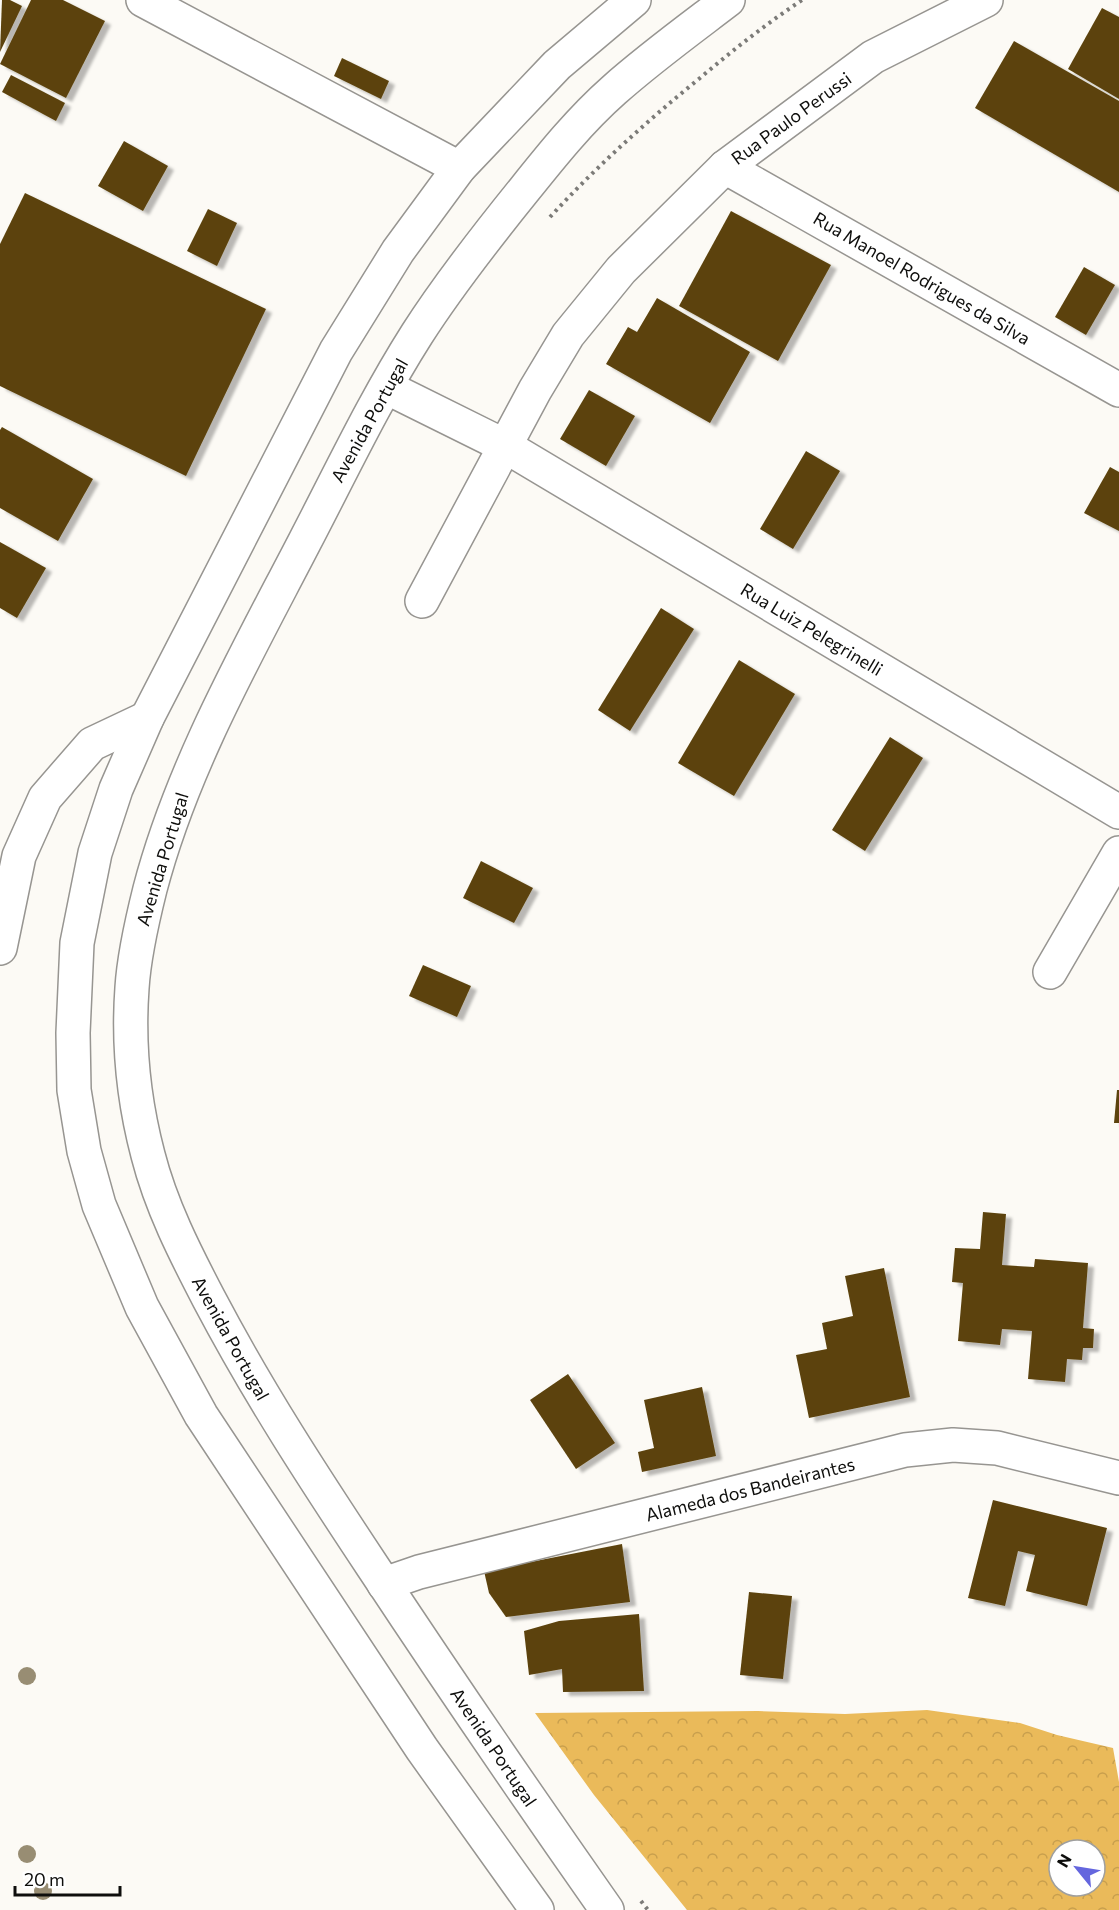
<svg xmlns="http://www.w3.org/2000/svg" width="1119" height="1910" font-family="Commissioner,sans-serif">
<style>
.forest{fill:url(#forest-crowns);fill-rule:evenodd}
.building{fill:#5c430d;filter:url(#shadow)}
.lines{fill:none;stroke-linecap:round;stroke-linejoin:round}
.minor-casing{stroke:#979591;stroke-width:36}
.secondary-casing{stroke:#979591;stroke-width:36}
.path{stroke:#7c7b78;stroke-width:4;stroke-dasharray:3 4.5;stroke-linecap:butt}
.minor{stroke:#fff;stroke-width:33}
.secondary{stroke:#fff;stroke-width:33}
.tree{fill:#988d73}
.labels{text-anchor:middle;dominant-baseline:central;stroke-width:6;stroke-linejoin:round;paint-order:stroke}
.street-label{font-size:18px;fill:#0e0e0c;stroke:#fff}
</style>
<defs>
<pattern id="forest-crowns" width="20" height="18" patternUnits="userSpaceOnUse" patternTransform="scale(1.5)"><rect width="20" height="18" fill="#eaba5a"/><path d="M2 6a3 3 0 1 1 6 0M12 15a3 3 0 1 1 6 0" fill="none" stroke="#c89f4d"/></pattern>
<filter id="shadow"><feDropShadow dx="6" dy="4" stdDeviation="1.5" flood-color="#0004"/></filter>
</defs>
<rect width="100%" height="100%" fill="#fcfaf5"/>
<path class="forest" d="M927 1710 1020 1723 1057 1735 1113 1748 1119 1782V1910H687L594 1795 535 1713 758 1711 845 1714ZM1059 1850H1095V1886H1059Z"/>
<g class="building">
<polygon points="2,0 10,0 22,6 0,52"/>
<polygon points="31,0 63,0 105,21 66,98 0,64"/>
<polygon points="1102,8 1119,17 1119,99 1068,69"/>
<polygon points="1014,41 1119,101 1119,192 975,108"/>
<polygon points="342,58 389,81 381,99 334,76"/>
<polygon points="11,75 65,103 56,121 2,92"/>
<polygon points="124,141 168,166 143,211 98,186"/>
<polygon points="25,193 266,309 186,476 0,386 0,244"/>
<polygon points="208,209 237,223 217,266 187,251"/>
<polygon points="731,211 831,265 778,361 679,306"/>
<polygon points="1084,267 1115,285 1086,335 1055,317"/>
<polygon points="657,298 750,352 710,423 606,364 628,327 637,332"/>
<polygon points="589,390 635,416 606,466 560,439"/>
<polygon points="2,427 93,479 58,541 0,508 0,430"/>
<polygon points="806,451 840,471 793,549 760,529"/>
<polygon points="1110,467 1119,472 1119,531 1084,513"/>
<polygon points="0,542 46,568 17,618 0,608"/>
<polygon points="661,608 694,629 630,731 598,710"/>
<polygon points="739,660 795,694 734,796 678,763"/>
<polygon points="890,737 923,758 865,851 832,830"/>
<polygon points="481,861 533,888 514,923 463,898"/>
<polygon points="423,965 471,986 457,1017 409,996"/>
<polygon points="1117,1090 1119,1090 1119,1123 1114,1123"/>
<polygon points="983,1212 1006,1214 1002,1265 1034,1267 1035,1259 1088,1263 1083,1328 1094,1329 1093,1348 1083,1348 1082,1360 1067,1359 1065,1382 1028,1379 1032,1331 1002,1329 1000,1345 958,1341 963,1283 952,1282 955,1248 980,1249"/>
<polygon points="884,1268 910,1397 809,1418 796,1355 827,1349 822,1323 853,1316 845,1276"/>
<polygon points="568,1374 615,1443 576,1469 530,1400"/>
<polygon points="702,1387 716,1456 642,1472 638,1452 654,1448 644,1400"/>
<polygon points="993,1500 1107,1528 1087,1606 1026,1591 1035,1555 1018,1551 1005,1606 968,1598"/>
<polygon points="622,1544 630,1602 506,1617 489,1593 484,1571"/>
<polygon points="749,1592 792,1596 783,1679 740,1675"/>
<polygon points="639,1614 644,1691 563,1692 562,1669 529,1675 524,1631 559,1621"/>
</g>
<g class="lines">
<g class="minor-casing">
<g id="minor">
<polyline points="143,0 459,168"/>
<polyline points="725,167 1119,390"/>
<polyline points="386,387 505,446 1119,812"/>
<polyline points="422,601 535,390 568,335 621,270 725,167 873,57 986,0"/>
<polyline points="0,948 19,856 45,798 92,744 147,718"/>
<polyline points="1050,972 1119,853"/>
<polyline points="384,1584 419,1572 905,1450 953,1445 997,1448 1119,1478"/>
</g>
</g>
<g class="secondary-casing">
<g id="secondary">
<polyline points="537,1910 422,1749 201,1415 142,1307 99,1205 84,1151 74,1090 73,1033 77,943 95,853 116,789 147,718 336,351 398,251 459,168 557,65 634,0"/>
<path d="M607 1910C527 1796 449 1682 373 1567 314 1478 259 1394 209 1299 185 1253 161 1206 148 1155 134 1102 128 1043 132 988 134 955 142 921 150 889 182 767 247 653 305 541 341 472 375 400 417 334 449 284 486 237 524 190 552 155 580 120 614 90 650 58 690 29 728 0"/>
</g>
</g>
<g class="path">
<path d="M550 217C596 167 647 121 700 78 733 50 766 24 802 0"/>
<polyline points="641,1901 648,1910"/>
</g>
<use href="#minor" class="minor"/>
<use href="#secondary" class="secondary"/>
</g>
<g class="tree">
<circle cx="27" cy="1676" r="9"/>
<circle cx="27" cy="1854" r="9"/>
<circle cx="43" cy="1891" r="9"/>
</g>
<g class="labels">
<g class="street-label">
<text transform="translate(791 118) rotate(-36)">Rua Paulo Perussi</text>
<text transform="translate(922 278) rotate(30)">Rua Manoel Rodrigues da Silva</text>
<text transform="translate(369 420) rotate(-61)">Avenida Portugal</text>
<text transform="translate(812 629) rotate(31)">Rua Luiz Pelegrinelli</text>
<text transform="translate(162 859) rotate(-73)">Avenida Portugal</text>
<text transform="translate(231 1338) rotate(61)">Avenida Portugal</text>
<text transform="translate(750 1489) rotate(-14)">Alameda dos Bandeirantes</text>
<text transform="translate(494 1747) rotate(56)">Avenida Portugal</text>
</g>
</g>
<g transform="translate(1077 1868) rotate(300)"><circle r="28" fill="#ffffff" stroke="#9f9f9e" stroke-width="1.5"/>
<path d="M0-4.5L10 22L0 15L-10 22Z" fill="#6466de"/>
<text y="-9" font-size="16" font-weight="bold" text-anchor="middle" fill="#0e0e0c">N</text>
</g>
<path d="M15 1886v9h105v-9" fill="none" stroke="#0e0e0c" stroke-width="3"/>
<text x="24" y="1886" font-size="18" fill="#0e0e0c" stroke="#ffffff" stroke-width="4.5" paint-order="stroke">20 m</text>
</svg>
